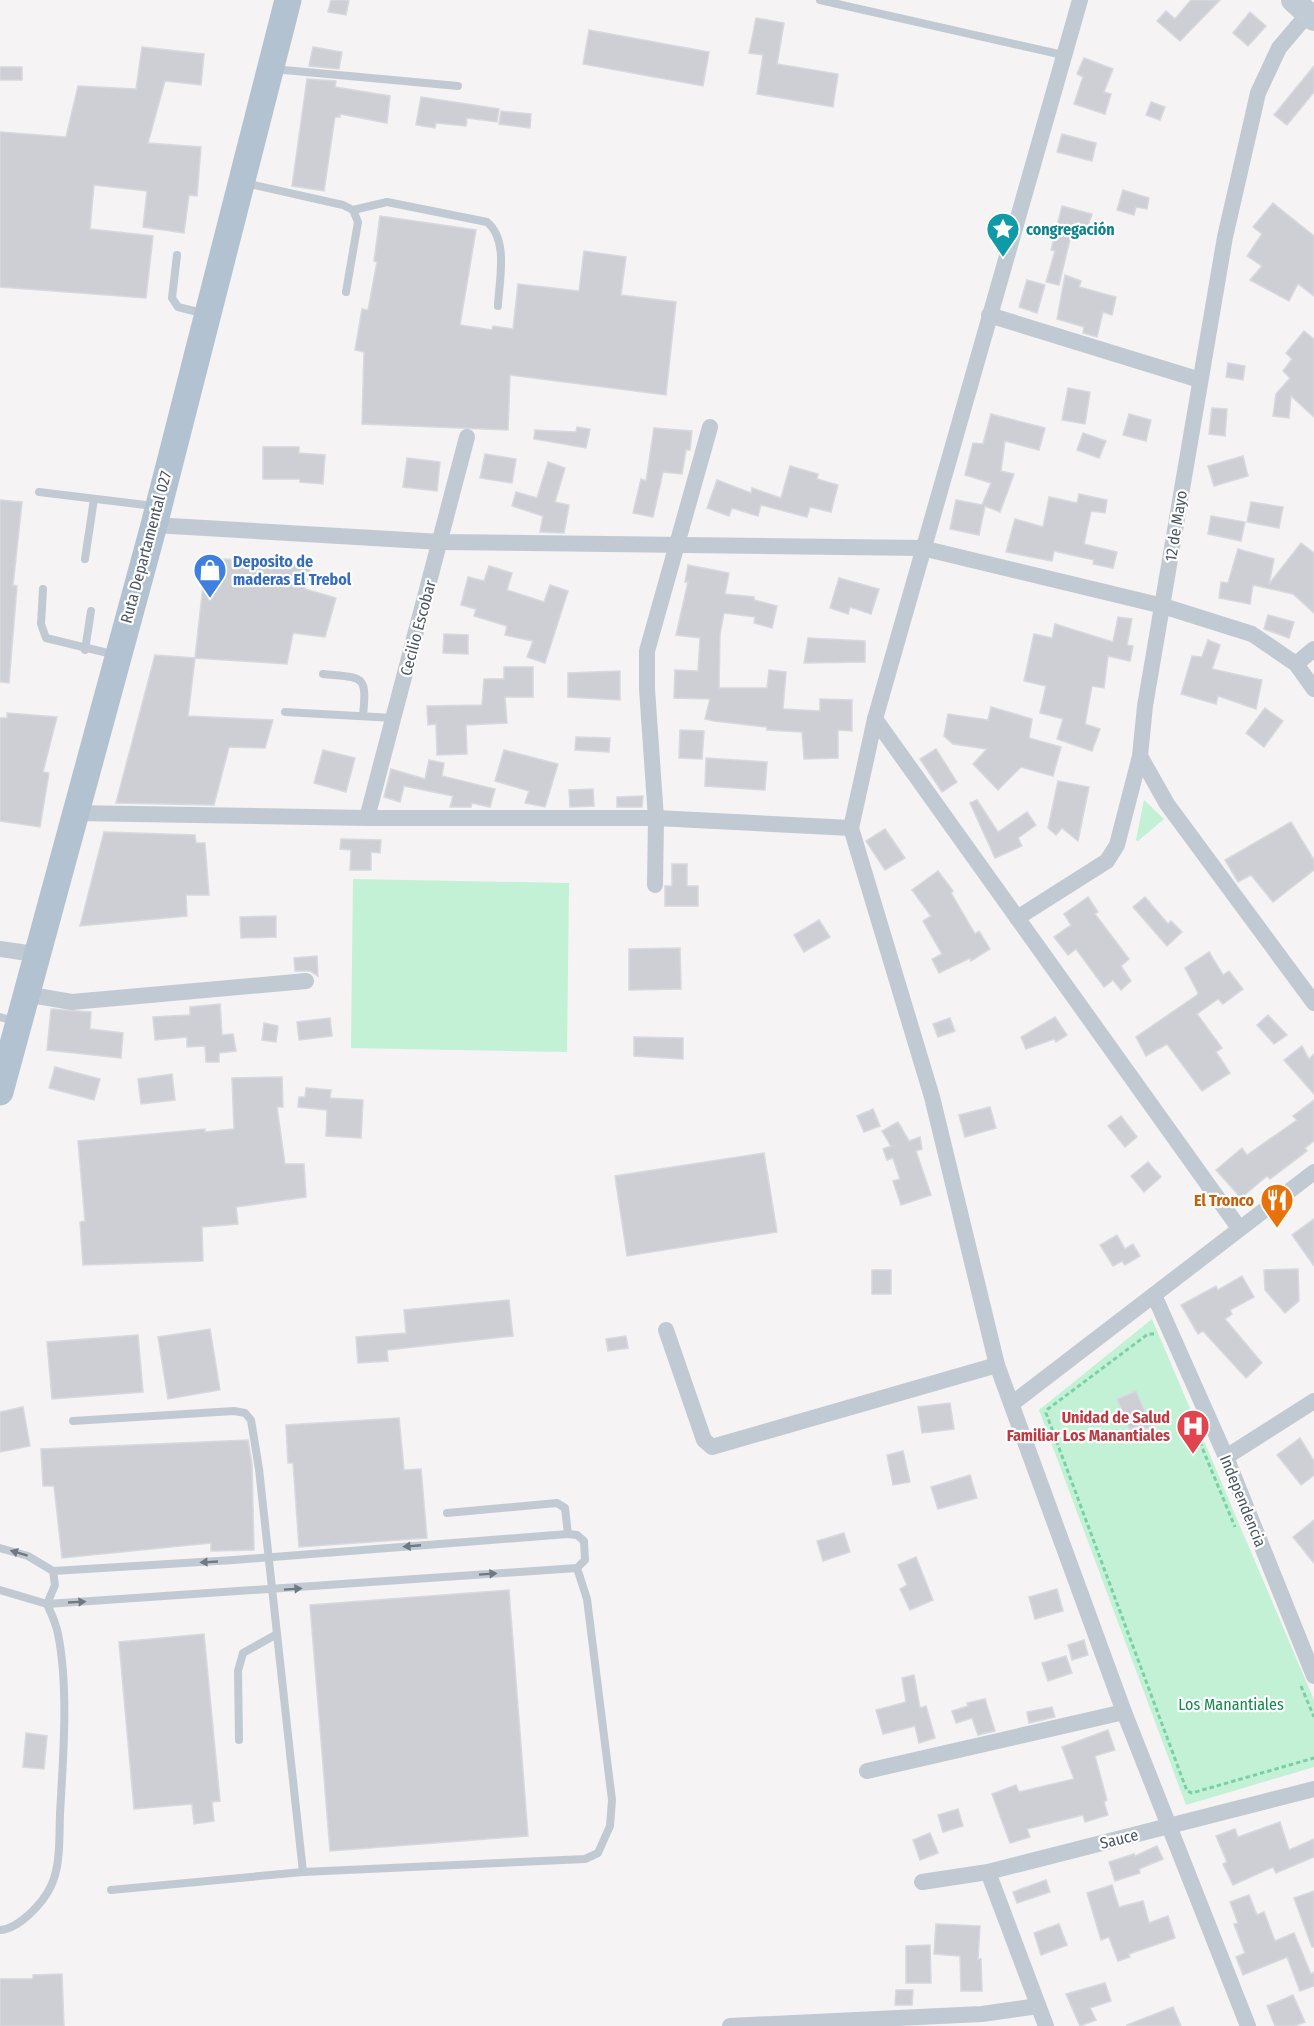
<svg xmlns="http://www.w3.org/2000/svg" width="1314" height="2026" font-family="'Fira Sans Condensed',sans-serif">
<style>
.green{fill:#c3f1d5}
.building{fill:#cdcfd5;stroke:#d7d9de;stroke-width:1.5}
.lines{fill:none;stroke-linecap:round;stroke-linejoin:round}
.path{stroke:#7ad0a6;stroke-width:3;stroke-dasharray:4.5 3;stroke-linecap:butt}
.lane{stroke:#c1cad2;stroke-width:8}
.street{stroke:#c1cad2;stroke-width:16}
.secondary{stroke:#c1cbd6;stroke-width:24}
.primary{stroke:#b3c2d1;stroke-width:27}
.oneway{fill:#6e7983}
.labels{text-anchor:middle;dominant-baseline:central;stroke-width:4.5;stroke-linejoin:round;paint-order:stroke}
.culture-label{font-size:16px;font-weight:bold;fill:#0d838f;stroke:#fff;text-anchor:start}
.street-label{font-size:16px;fill:#4a5661;stroke:#fff}
.shop-label{font-size:16px;font-weight:bold;fill:#366cbe;stroke:#fff;text-anchor:start}
.food-label{font-size:16px;font-weight:bold;fill:#c56008;stroke:#fff;text-anchor:end}
.health-label{font-size:16px;font-weight:bold;fill:#be3a42;stroke:#fff;text-anchor:end}
.park-label{font-size:16px;fill:#17864f;stroke:#fff}
</style>
<rect width="100%" height="100%" fill="#f5f3f3"/>
<g class="green">
<polygon points="1144,800 1164,819 1138,841 1136,840"/>
<polygon points="353,879 569,883 567,1052 351,1048"/>
<polygon points="1152,1319 1314,1700 1314,1767 1186,1805 1039,1410"/>
</g>
<g class="building">
<polygon points="331,0 349,0 346,15 328,12"/>
<polygon points="1191,0 1220,0 1180,41 1157,21 1166,11 1175,19"/>
<polygon points="1250,12 1266,26 1248,46 1233,33"/>
<polygon points="756,18 784,23 777,64 838,74 833,107 757,94 763,55 749,53"/>
<polygon points="589,30 709,52 703,86 583,64"/>
<polygon points="142,47 204,54 201,85 165,81 148,143 201,147 197,196 189,195 184,233 143,227 147,191 94,185 90,229 153,236 146,298 0,287 0,132 66,137 78,86 136,89"/>
<polygon points="313,47 342,52 339,69 309,66"/>
<polygon points="1084,58 1113,69 1104,92 1111,94 1105,114 1074,104 1083,77 1077,74"/>
<polygon points="1314,66 1314,92 1287,125 1274,115"/>
<rect x="0" y="67" width="22" height="13"/>
<polygon points="307,79 336,81 335,87 390,96 387,123 340,114 340,117 335,117 324,191 292,186"/>
<polygon points="421,97 499,109 497,122 467,118 466,126 436,123 435,128 416,125"/>
<polygon points="1151,102 1165,107 1160,120 1146,115"/>
<polygon points="501,111 531,114 530,128 499,124"/>
<polygon points="1062,134 1096,143 1092,161 1057,152"/>
<polygon points="1123,190 1149,198 1147,209 1136,207 1134,215 1117,210"/>
<polygon points="1273,203 1314,236 1314,296 1298,284 1289,301 1250,280 1262,266 1247,256 1262,234 1253,227"/>
<polygon points="1062,206 1092,214 1088,226 1074,223 1059,285 1046,282 1055,251 1051,250"/>
<polygon points="380,216 476,230 460,325 492,330 493,326 513,329 518,284 579,291 584,251 626,257 621,295 676,302 666,395 510,375 508,430 362,424 364,352 355,350 362,309 368,310 377,262 374,261"/>
<polygon points="1065,275 1081,281 1079,287 1116,297 1112,315 1103,312 1097,337 1083,333 1084,327 1057,319"/>
<polygon points="1027,280 1045,285 1037,313 1019,307"/>
<polygon points="1304,331 1314,339 1314,417 1291,396 1289,418 1273,416 1276,394 1290,378 1283,371 1292,359 1286,353"/>
<polygon points="1228,363 1245,366 1243,380 1226,377"/>
<polygon points="1068,388 1090,392 1085,424 1062,420"/>
<polygon points="1212,408 1227,409 1225,436 1209,434"/>
<polygon points="991,414 1045,428 1039,450 1005,441 1001,471 1014,474 1000,512 985,506 979,535 950,529 956,500 982,505 991,483 965,475 973,443 983,444"/>
<polygon points="1129,414 1151,420 1146,441 1123,435"/>
<polygon points="577,427 590,429 586,448 534,439 535,430 576,432"/>
<polygon points="654,428 692,431 690,450 686,450 682,474 663,472 653,517 633,513 641,479 646,481"/>
<polygon points="1083,433 1106,441 1099,458 1077,450"/>
<polygon points="263,447 299,447 299,453 325,455 323,484 300,482 300,479 263,479"/>
<polygon points="485,454 516,459 512,483 480,478"/>
<polygon points="1243,456 1248,476 1214,486 1208,466"/>
<polygon points="407,458 440,462 437,491 403,487"/>
<polygon points="548,462 565,468 555,502 569,505 564,533 540,532 543,516 512,506 516,492 537,498"/>
<polygon points="790,466 818,474 817,479 838,485 831,512 810,507 807,517 761,505 758,516 732,508 729,516 707,508 717,480 751,493 752,488 781,498"/>
<polygon points="1079,494 1107,500 1105,513 1091,511 1084,544 1117,552 1113,568 1093,564 1094,560 1054,551 1052,561 1006,552 1015,519 1043,527 1049,497 1077,503"/>
<polygon points="0,500 22,502 13,585 17,586 9,683 0,682"/>
<polygon points="1251,502 1283,507 1279,528 1247,522"/>
<polygon points="1211,516 1245,522 1241,541 1208,534"/>
<polygon points="1301,543 1314,553 1314,613 1293,594 1253,585 1250,604 1219,598 1221,582 1228,583 1238,549 1274,559 1269,584"/>
<polygon points="206,558 311,564 305,589 336,598 325,637 293,633 287,664 195,658"/>
<polygon points="688,565 729,573 725,594 754,597 754,600 777,606 772,628 754,623 755,617 724,613 720,634 719,688 767,688 769,670 786,672 783,709 820,711 820,699 852,700 852,731 838,730 838,758 804,759 802,732 767,730 767,727 714,721 705,719 710,699 674,698 675,670 698,671 700,638 676,635 688,582 685,582"/>
<polygon points="489,566 512,573 507,590 544,602 550,585 568,591 545,663 527,657 533,641 505,635 507,626 474,616 476,609 461,605 468,577 484,581"/>
<polygon points="839,578 879,589 871,614 850,607 848,614 830,608"/>
<polygon points="1268,615 1294,622 1289,638 1264,629"/>
<polygon points="1118,617 1132,619 1127,645 1133,646 1130,661 1108,656 1104,688 1092,686 1085,724 1100,729 1092,751 1057,739 1063,719 1040,713 1046,686 1024,681 1034,634 1052,638 1055,624 1113,642"/>
<polygon points="444,634 468,635 468,654 443,653"/>
<polygon points="808,638 865,641 865,662 804,663"/>
<polygon points="1208,640 1220,645 1212,669 1262,680 1256,709 1218,696 1216,704 1181,694 1192,656 1202,657"/>
<polygon points="155,655 195,658 188,716 273,720 265,748 229,747 214,805 116,803"/>
<polygon points="504,667 533,667 533,697 505,697 507,723 466,725 467,754 437,755 436,724 428,725 427,706 482,705 484,679 504,679"/>
<polygon points="620,671 620,700 568,697 568,673"/>
<polygon points="991,707 1032,719 1029,738 1061,747 1053,776 1021,767 998,790 973,764 987,749 953,744 944,736 948,714 988,720"/>
<polygon points="1265,708 1283,721 1264,747 1246,733"/>
<polygon points="7,713 57,717 43,772 49,773 40,827 0,821 0,718 7,718"/>
<polygon points="680,730 704,731 702,759 679,758"/>
<polygon points="576,737 610,738 609,752 575,750"/>
<polygon points="936,749 957,782 942,792 920,759"/>
<polygon points="323,750 355,758 346,792 314,783"/>
<polygon points="504,750 558,764 545,807 525,803 529,791 495,781"/>
<polygon points="706,758 767,762 765,790 705,786"/>
<polygon points="429,760 444,763 442,776 495,789 490,807 472,803 471,807 450,807 453,796 404,786 400,802 384,797 391,769 425,779"/>
<polygon points="1058,781 1089,787 1078,841 1062,828 1056,835 1048,828"/>
<polygon points="593,789 594,806 570,807 569,790"/>
<polygon points="643,796 642,807 617,807 617,797"/>
<polygon points="977,800 998,832 1027,812 1036,825 1018,838 1022,846 995,858 970,803"/>
<polygon points="1291,822 1314,860 1314,870 1273,902 1251,875 1238,882 1225,860"/>
<polygon points="885,829 905,858 885,870 866,841"/>
<polygon points="104,832 195,835 196,843 205,843 209,895 186,895 187,916 80,926"/>
<polygon points="341,839 381,840 380,853 371,852 371,870 350,870 351,850 340,849"/>
<polygon points="672,864 687,864 687,886 698,886 698,906 665,906 665,886 672,886"/>
<polygon points="938,871 953,891 951,893 975,934 979,931 990,949 971,961 970,958 939,973 932,959 942,954 923,921 931,916 912,890"/>
<polygon points="1088,897 1098,912 1095,914 1129,959 1121,966 1131,981 1121,990 1113,980 1104,987 1076,949 1068,955 1054,937 1071,925 1064,914"/>
<polygon points="1145,897 1168,924 1171,921 1182,932 1167,946 1133,907"/>
<polygon points="276,916 276,937 241,938 240,917"/>
<polygon points="819,920 830,937 804,952 794,935"/>
<polygon points="680,948 681,989 629,990 629,949"/>
<polygon points="1209,952 1223,975 1229,971 1243,989 1223,1004 1218,999 1197,1014 1222,1048 1216,1052 1230,1073 1202,1091 1167,1044 1146,1056 1136,1037 1197,995 1198,993 1185,968"/>
<polygon points="317,956 318,976 310,971 295,971 294,958"/>
<polygon points="220,1004 222,1035 233,1034 236,1051 219,1053 219,1062 206,1062 205,1046 187,1047 187,1037 155,1040 153,1017 190,1015 190,1007"/>
<polygon points="51,1009 91,1012 90,1029 123,1033 121,1058 47,1050"/>
<polygon points="1268,1015 1287,1035 1274,1044 1257,1025"/>
<polygon points="1055,1017 1067,1035 1056,1042 1054,1039 1026,1049 1021,1037"/>
<polygon points="330,1018 332,1036 299,1040 297,1022"/>
<polygon points="950,1018 955,1031 938,1037 933,1024"/>
<polygon points="264,1023 278,1026 276,1042 262,1040"/>
<polygon points="634,1037 683,1038 683,1059 634,1056"/>
<polygon points="1302,1046 1309,1059 1314,1054 1314,1094 1284,1060"/>
<polygon points="55,1067 100,1079 94,1100 49,1088"/>
<polygon points="172,1074 175,1100 141,1104 138,1079"/>
<polygon points="282,1077 283,1107 277,1107 285,1164 304,1164 306,1197 236,1207 238,1224 202,1227 203,1261 83,1265 80,1222 85,1221 78,1141 205,1129 205,1132 234,1129 232,1078"/>
<polygon points="306,1088 331,1090 330,1098 363,1100 361,1138 326,1136 327,1110 298,1107 299,1097 305,1097"/>
<polygon points="1314,1100 1314,1141 1305,1148 1307,1151 1270,1179 1267,1176 1241,1198 1216,1170 1242,1148 1247,1155 1297,1120 1293,1116"/>
<polygon points="990,1107 996,1128 965,1137 959,1115"/>
<polygon points="873,1109 880,1126 864,1132 857,1116"/>
<polygon points="1121,1116 1137,1137 1125,1147 1108,1126"/>
<polygon points="898,1122 909,1141 920,1137 922,1149 916,1151 931,1195 901,1205 893,1181 900,1179 893,1158 887,1160 883,1149 891,1146 882,1131"/>
<polygon points="764,1153 777,1232 627,1256 615,1176"/>
<polygon points="1148,1162 1161,1177 1144,1192 1131,1176"/>
<polygon points="1314,1219 1314,1266 1292,1235"/>
<polygon points="1117,1235 1125,1249 1133,1244 1140,1256 1125,1265 1122,1261 1113,1266 1100,1245"/>
<polygon points="1298,1269 1299,1301 1285,1313 1265,1290 1264,1270"/>
<rect x="872" y="1270" width="19" height="24"/>
<polygon points="1242,1276 1254,1297 1230,1310 1232,1314 1225,1319 1262,1363 1246,1378 1203,1331 1198,1334 1181,1305 1216,1286 1218,1290"/>
<polygon points="509,1300 513,1336 387,1350 388,1361 358,1363 356,1337 406,1333 404,1310"/>
<polygon points="210,1329 220,1390 168,1399 158,1337"/>
<polygon points="138,1335 143,1392 52,1399 47,1342"/>
<polygon points="626,1336 628,1348 608,1351 606,1339"/>
<polygon points="1136,1391 1151,1427 1132,1435 1117,1399"/>
<polygon points="950,1403 954,1429 922,1433 918,1407"/>
<polygon points="23,1407 30,1446 0,1452 0,1412"/>
<polygon points="399,1418 404,1470 421,1469 427,1538 299,1547 293,1463 288,1463 286,1425"/>
<polygon points="1300,1438 1314,1461 1314,1475 1301,1485 1277,1455"/>
<polygon points="248,1440 252,1464 254,1550 211,1551 211,1543 62,1558 54,1486 43,1486 41,1449"/>
<polygon points="903,1451 910,1482 893,1485 887,1455"/>
<polygon points="970,1475 977,1498 938,1509 931,1487"/>
<polygon points="1314,1520 1314,1563 1293,1537"/>
<polygon points="844,1533 850,1552 823,1561 817,1541"/>
<polygon points="916,1557 933,1600 910,1610 900,1589 907,1585 898,1565"/>
<polygon points="1057,1589 1063,1611 1035,1619 1029,1597"/>
<polygon points="509,1590 528,1836 330,1851 310,1605"/>
<polygon points="204,1634 220,1801 212,1802 214,1821 194,1824 192,1804 134,1809 119,1642"/>
<polygon points="1084,1640 1088,1655 1072,1660 1068,1645"/>
<polygon points="1066,1656 1072,1673 1048,1681 1042,1663"/>
<polygon points="914,1675 920,1708 926,1706 935,1738 919,1743 915,1726 883,1734 876,1710 906,1702 902,1678"/>
<polygon points="985,1699 995,1731 978,1735 972,1718 956,1723 952,1711 968,1706 967,1703"/>
<polygon points="1052,1707 1055,1717 1029,1723 1027,1712"/>
<polygon points="1108,1730 1115,1750 1095,1756 1107,1800 1104,1802 1108,1815 1085,1822 1083,1815 1027,1829 1030,1837 1010,1843 992,1794 1016,1785 1019,1792 1074,1779 1062,1747"/>
<polygon points="26,1733 47,1736 44,1769 23,1767"/>
<polygon points="958,1809 963,1826 943,1832 938,1815"/>
<polygon points="1280,1822 1289,1850 1314,1839 1314,1857 1276,1873 1273,1867 1233,1885 1223,1864 1227,1862 1216,1836 1235,1829 1238,1837"/>
<polygon points="930,1833 938,1853 920,1860 913,1840"/>
<polygon points="1157,1846 1163,1859 1139,1869 1140,1873 1115,1881 1109,1862 1134,1854 1135,1856"/>
<polygon points="1046,1880 1050,1892 1017,1903 1013,1892"/>
<polygon points="1112,1885 1119,1907 1143,1901 1149,1923 1168,1916 1175,1938 1129,1954 1130,1957 1118,1961 1109,1937 1101,1940 1087,1893"/>
<polygon points="1314,1891 1314,1947 1312,1947 1294,1898"/>
<polygon points="1249,1895 1257,1915 1264,1912 1275,1941 1294,1933 1311,1974 1314,1972 1314,1986 1300,1991 1287,1957 1243,1975 1236,1957 1245,1953 1234,1924 1238,1923 1230,1902"/>
<polygon points="936,1924 980,1926 978,1959 981,1959 982,1991 961,1991 960,1956 934,1954"/>
<polygon points="1059,1924 1067,1945 1041,1955 1034,1933"/>
<polygon points="930,1945 931,1983 906,1983 906,1946"/>
<polygon points="62,1974 64,2026 0,2026 0,1979 33,1979 33,1975"/>
<polygon points="1105,1983 1111,2001 1090,2008 1096,2020 1080,2026 1066,1994"/>
<polygon points="896,1990 913,1990 912,2005 895,2005"/>
<polygon points="1293,1995 1305,2022 1295,2026 1275,2026 1267,2006"/>
<polygon points="1173,2007 1181,2026 1127,2026 1127,2025"/>
</g>
<g class="lines">
<g class="path">
<polyline points="1154,1334 1148,1334 1048,1409 1046,1413 1187,1791 1192,1793 1314,1758"/>
<polyline points="1194,1428 1235,1527"/>
<polyline points="1301,1686 1314,1717"/>
</g>
<g class="lane">
<polyline points="820,0 1063,55"/>
<polyline points="273,69 458,86"/>
<polyline points="245,183 343,205 353,210 358,222 346,292"/>
<path d="M353 210 387 202 487 222C509 240 499 280 498 306"/>
<polyline points="177,255 172,298 178,307 206,314"/>
<polyline points="39,492 154,506"/>
<polyline points="85,559 94,499"/>
<polyline points="43,589 41,624 46,638 116,655"/>
<polyline points="85,650 91,611"/>
<path d="M323 674C364 678 367 674 363 716"/>
<polyline points="285,712 394,718"/>
<polyline points="0,1017 15,1021"/>
<polyline points="73,1421 234,1411 245,1413 251,1420 259,1469 303,1872"/>
<polyline points="447,1513 557,1503 565,1508 568,1534"/>
<polyline points="0,1548 28,1556 53,1571 234,1560 568,1534 577,1535 584,1541 585,1560 577,1568 47,1604 0,1590"/>
<polyline points="239,1740 238,1671 243,1653 277,1634"/>
<polyline points="111,1890 303,1872 585,1859 598,1853 610,1826 612,1800 587,1599 577,1568"/>
<path d="M0 1930C19 1929 43 1903 51 1886 61 1865 59 1837 60 1814 63 1759 69 1688 58 1634 56 1623 51 1613 47 1604L55 1585 53 1571"/>
</g>
<g class="street">
<polyline points="1080,0 875,719 851,828 932,1097 997,1365 1124,1712 1248,2026"/>
<polyline points="1308,14 1279,48 1258,93 1225,237 1145,706 1140,756 1167,804 1314,1003"/>
<polyline points="989,315 1200,380"/>
<polyline points="154,525 441,542 922,548 1163,606 1252,634 1296,664 1314,689"/>
<polyline points="1296,664 1314,649"/>
<polyline points="875,719 1239,1228"/>
<polyline points="74,813 367,818 656,818 851,828"/>
<polyline points="367,818 467,437"/>
<polyline points="655,885 656,818 647,689 647,651 710,427"/>
<polyline points="1017,918 1107,861 1117,845 1140,756"/>
<polyline points="0,949 35,954"/>
<polyline points="25,994 72,1002 306,981"/>
<polyline points="1154,1295 1226,1457 1314,1676"/>
<polyline points="666,1330 704,1440 712,1447 997,1365"/>
<polyline points="1013,1403 1314,1172"/>
<polyline points="1226,1457 1314,1401"/>
<polyline points="867,1771 1124,1712"/>
<polyline points="988,1872 1046,2026"/>
<polyline points="922,1882 988,1872 1314,1789"/>
<polyline points="730,2026 982,2014 1038,2006"/>
</g>
<polyline class="secondary" points="1293,0 1314,19"/>
<polyline class="primary" points="0,1092 154,525 288,0"/>
</g>
<defs><path id="oneway-solid" d="M-6-.8H1V-3.2L6.5 0L1 3.2V.8H-6Z" transform="scale(1.5)"/></defs>
<g class="oneway">
<use href="#oneway-solid" transform="translate(412 1546) rotate(175)"/>
<use href="#oneway-solid" transform="translate(19 1553) rotate(-163)"/>
<use href="#oneway-solid" transform="translate(209 1562) rotate(177)"/>
<use href="#oneway-solid" transform="translate(488 1574) rotate(-4)"/>
<use href="#oneway-solid" transform="translate(293 1589) rotate(-4)"/>
<use href="#oneway-solid" transform="translate(77 1602) rotate(-3)"/>
</g>
<defs>
<g id="sight-pin" transform="scale(1.725)"><path d="M0 17L-7.5 6A9.5 9.5 0 1 1 7.5 6Z" fill="#0f9aa8" stroke="#fff"/><path d="M0-6L1.8-2.2L6-1.7L2.9 1.2L3.7 5.4L0 3.3L-3.7 5.4L-2.9 1.2L-6-1.7L-1.8-2.2Z" fill="#fff"/></g>
<g id="shop-pin" transform="scale(1.725)"><path d="M0 17L-7.5 6A9.5 9.5 0 1 1 7.5 6Z" fill="#3f7fe0" stroke="#fff"/><path d="M-5-2.5h2.3a2.7 3.5 0 0 1 5.4 0H5L5.5 6h-11ZM-1.5-2.5h3a1.5 2.3 0 0 0-3 0Z" fill="#fff"/></g>
<g id="restaurant-pin" transform="scale(1.725)"><path d="M0 17L-7.5 6A9.5 9.5 0 1 1 7.5 6Z" fill="#e8710a" stroke="#fff"/><path d="M-5-6h1v4h1v-4h1v4h1v-4h1v5L-1.5 .5V6h-2V.5L-5-1ZM5-6V6H3V1.5H1.5Q1.5-4 5-6Z" fill="#fff"/></g>
<g id="hospital-pin" transform="scale(1.725)"><path d="M0 17L-7.5 6A9.5 9.5 0 1 1 7.5 6Z" fill="#e0444e" stroke="#fff"/><path d="M-5-5h3v3.5h4V-5h3V5h-3V1.5h-4V5h-3Z" fill="#fff"/></g>
</defs>
<g fill-rule="evenodd">
<use href="#sight-pin" x="1003" y="229"/>
<use href="#shop-pin" x="210" y="570"/>
<use href="#restaurant-pin" x="1277" y="1200"/>
<use href="#hospital-pin" x="1193" y="1426"/>
</g>
<g class="labels">
<g class="culture-label">
<text x="1026" y="229">congregación</text>
</g>
<g class="street-label">
<text transform="translate(1176 526) rotate(-81)">12 de Mayo</text>
<text transform="translate(146 547) rotate(-75)">Ruta Departamental 027</text>
<text transform="translate(418 628) rotate(-75)">Cecilio Escobar</text>
<text transform="translate(1243 1501) rotate(68)">Independencia</text>
<text transform="translate(1119 1839) rotate(-14)">Sauce</text>
</g>
<g class="shop-label">
<text x="233" y="561">Deposito de<tspan x="233" dy="18">maderas El Trebol</tspan></text>
</g>
<g class="food-label">
<text x="1254" y="1200">El Tronco</text>
</g>
<g class="health-label">
<text x="1170" y="1417">Unidad de Salud<tspan x="1170" dy="18">Familiar Los Manantiales</tspan></text>
</g>
<g class="park-label">
<text x="1231" y="1704">Los Manantiales</text>
</g>
</g>
</svg>
